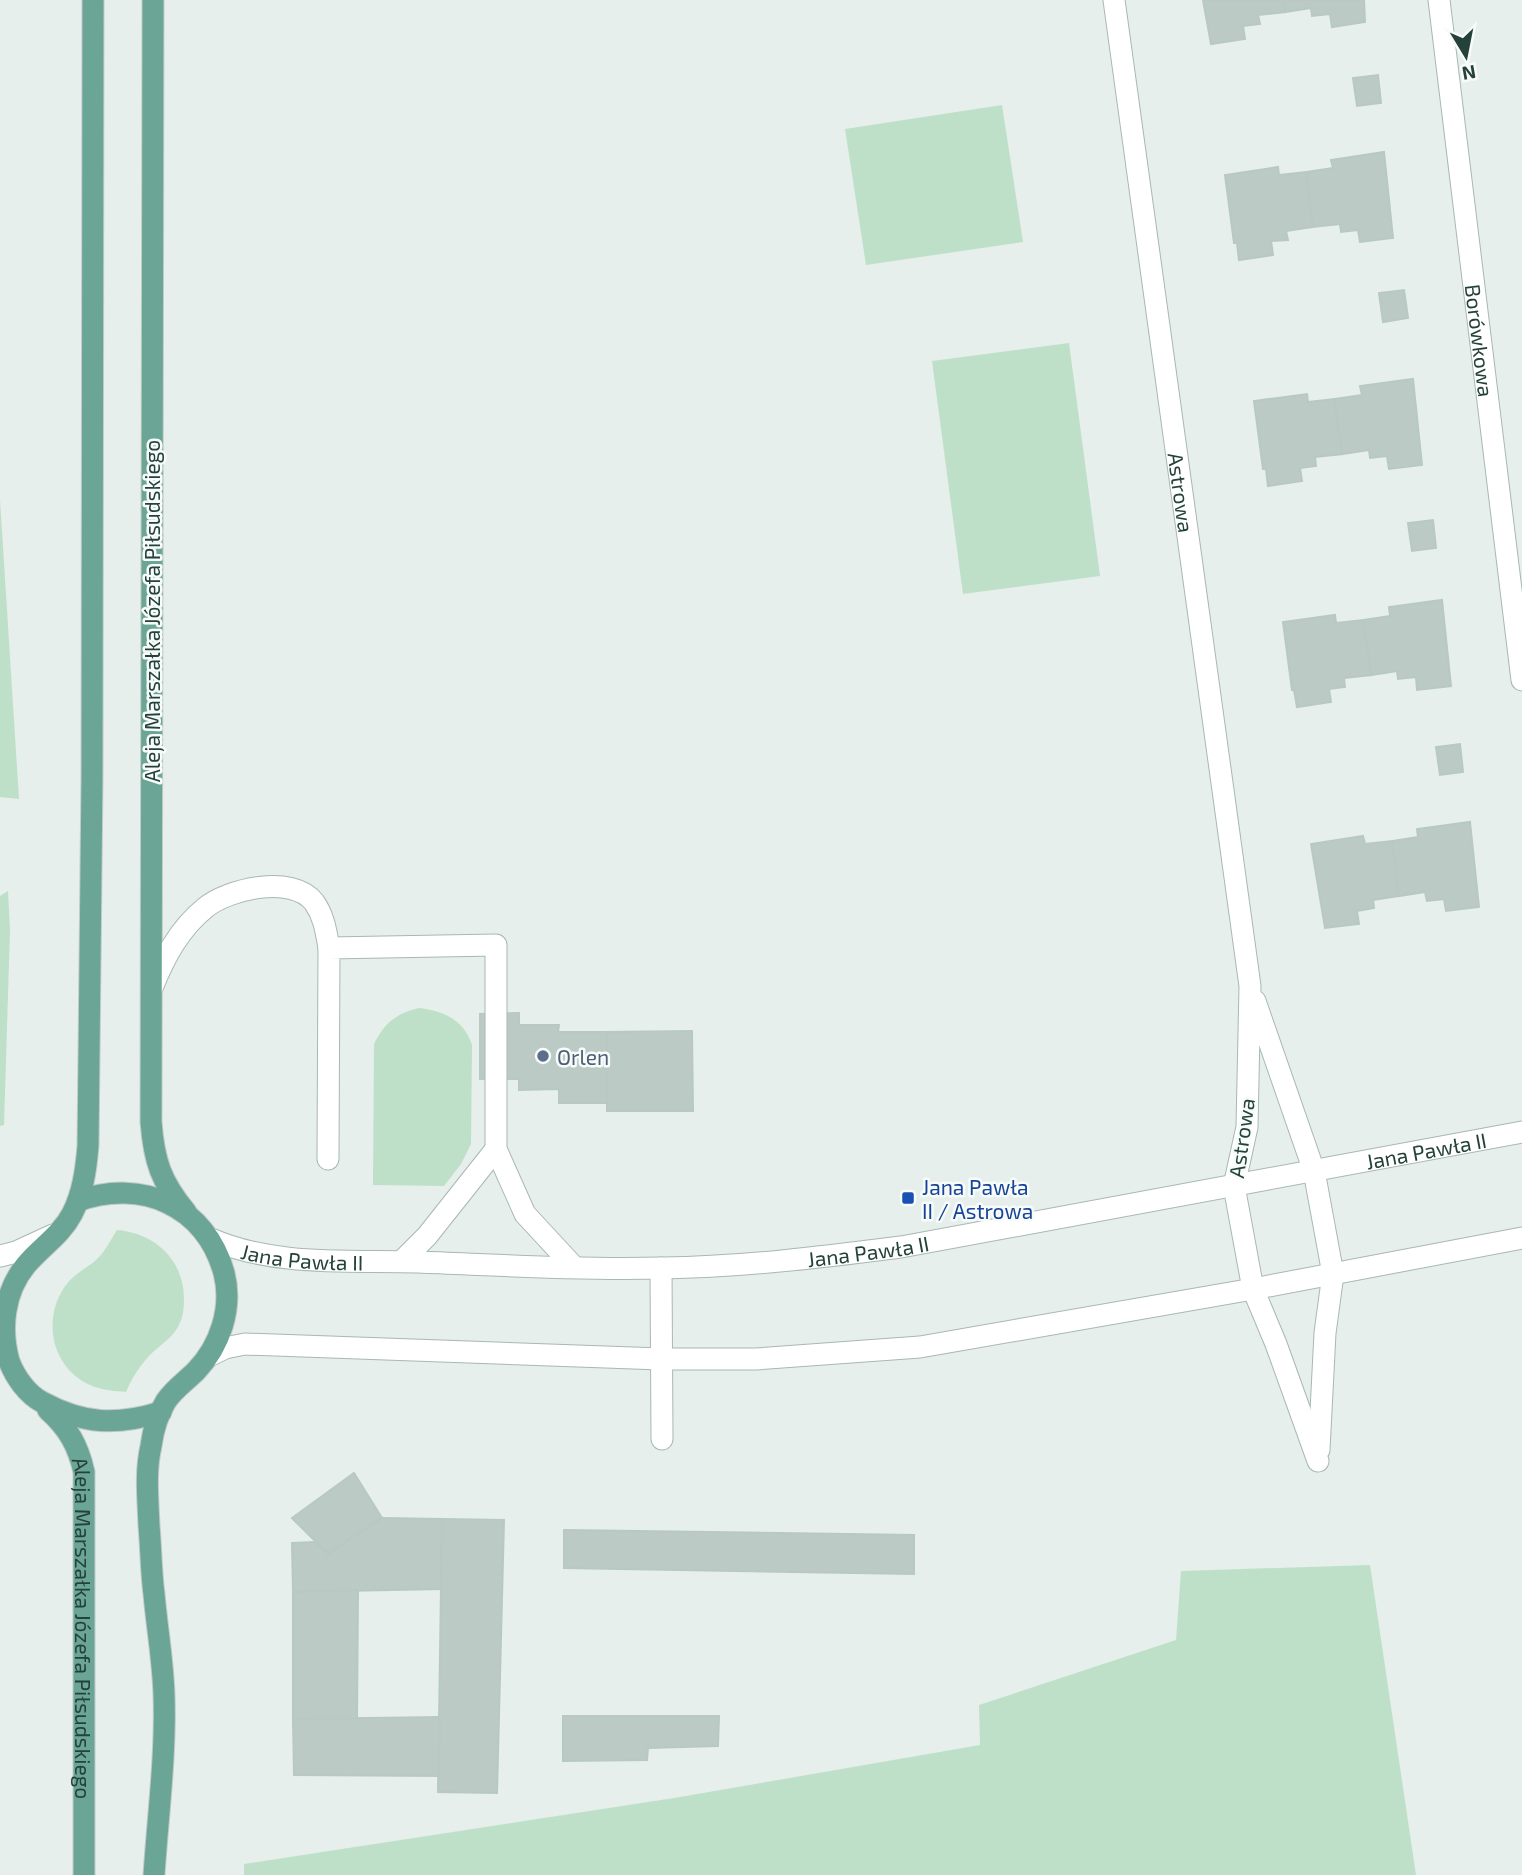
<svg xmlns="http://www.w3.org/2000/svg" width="1522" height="1875" font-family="'Exo 2',sans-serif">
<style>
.green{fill:#bfe0c8}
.building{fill:#bbcac4;stroke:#b8c9c2;stroke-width:2}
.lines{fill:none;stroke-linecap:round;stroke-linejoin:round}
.minor-casing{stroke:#a8b8b2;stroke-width:23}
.major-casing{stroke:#c2cac8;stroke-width:23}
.minor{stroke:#fff;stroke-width:21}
.major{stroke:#6aa596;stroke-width:21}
.service-dot{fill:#5c6f8a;stroke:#f7fbf9;stroke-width:2.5}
.transit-dot{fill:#1a4fb4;stroke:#f7fbf9;stroke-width:2.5}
.labels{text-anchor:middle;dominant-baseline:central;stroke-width:5;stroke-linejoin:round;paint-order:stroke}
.street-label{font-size:21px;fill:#24423a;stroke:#f7fbf9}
.service-label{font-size:21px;fill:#4e5e75;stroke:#f7fbf9;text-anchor:start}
.transit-label{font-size:21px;fill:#164399;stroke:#f7fbf9;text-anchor:start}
</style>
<rect width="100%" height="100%" fill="#e6efeb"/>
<g class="green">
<polygon points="1002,105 1023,242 866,265 845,129"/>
<polygon points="1069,343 1100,576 963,594 932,361"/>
<polygon points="0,500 19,799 0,797"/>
<polygon points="8,891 10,930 4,1125 0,1126 0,896"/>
<path d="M419 1008C444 1011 464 1020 472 1045L471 1144 461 1164 444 1186 373 1185 374 1044C384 1023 397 1013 419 1008Z"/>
<path d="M117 1230C155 1233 184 1260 184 1299 184 1309 183 1317 179 1325 173 1337 162 1344 153 1352 140 1365 133 1376 126 1392 114 1391 101 1390 90 1385 50 1367 42 1317 66 1285 74 1274 85 1269 95 1261 105 1252 110 1241 117 1230Z"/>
<polygon points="1370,1565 1416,1875 244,1875 244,1864 674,1798 980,1745 979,1705 1176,1640 1181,1571"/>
</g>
<g class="building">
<polygon points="1203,0 1283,0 1285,12 1258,15 1260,24 1243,26 1245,39 1211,44"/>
<polygon points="1283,0 1364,0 1365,22 1332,27 1330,14 1312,16 1311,8 1285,12"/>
<polygon points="1378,75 1381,103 1357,106 1353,78"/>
<polygon points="1384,152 1393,238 1360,242 1358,230 1341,232 1340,224 1313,227 1306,172 1333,168 1331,160"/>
<polygon points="1278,167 1279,175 1306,172 1313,227 1286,231 1288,240 1271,241 1273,255 1239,260 1237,243 1234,243 1225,175"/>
<polygon points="1404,290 1408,318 1383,322 1379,293"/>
<polygon points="1413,379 1422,465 1389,469 1387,456 1370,458 1369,450 1342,454 1334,399 1362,395 1360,386"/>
<polygon points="1307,394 1308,402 1334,399 1342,454 1315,457 1316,466 1300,468 1302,481 1268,486 1266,469 1263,469 1254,401"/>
<polygon points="1433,520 1436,548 1412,551 1408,523"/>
<polygon points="1442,600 1451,686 1417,690 1416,677 1398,679 1397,671 1371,675 1363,620 1390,616 1389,607"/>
<polygon points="1335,615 1336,623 1363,620 1371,675 1344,678 1345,687 1329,689 1331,702 1297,707 1294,690 1292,690 1283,622"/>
<polygon points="1460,744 1463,772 1440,775 1436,747"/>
<polygon points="1470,822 1479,907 1446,911 1444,899 1427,901 1425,892 1399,896 1392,841 1418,837 1417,829"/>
<polygon points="1363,836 1365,844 1392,841 1399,896 1373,900 1374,908 1357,911 1359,924 1325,928 1311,844"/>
<polygon points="519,1013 519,1025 559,1025 558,1032 607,1032 607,1103 559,1103 559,1089 519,1090 519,1079 480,1079 480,1014"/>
<polygon points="692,1031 693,1111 607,1111 607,1032"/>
<polygon points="354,1473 382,1518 328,1554 292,1518"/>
<polygon points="382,1518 442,1519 441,1589 293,1592 292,1543 315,1542 328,1554"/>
<polygon points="442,1519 504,1520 497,1793 438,1792"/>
<polygon points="564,1530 914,1535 914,1574 564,1568"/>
<polygon points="358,1590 357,1718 293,1719 293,1592"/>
<polygon points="563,1716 719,1716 718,1746 648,1748 647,1760 563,1761"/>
<polygon points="440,1717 439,1776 294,1775 293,1719"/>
</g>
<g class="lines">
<g class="minor-casing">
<g id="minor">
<path id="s1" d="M1114 0 1250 986 1247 1127 1234 1186 1253 1289 1276 1344 1318 1461"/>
<path id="s2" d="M1439 0 1522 680"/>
<path d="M152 988C164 958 179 929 205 908 228 889 292 874 314 902 324 916 326 931 329 948"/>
<polyline points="1255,1001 1314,1171 1333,1274 1325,1333 1319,1450"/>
<polyline points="328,1159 329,948 496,945 496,1149 525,1214 574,1267"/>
<path id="s3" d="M209 1238C273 1267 349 1260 418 1262 499 1265 581 1270 663 1268 742 1267 822 1257 901 1247L1522 1132"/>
<polyline points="0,1256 16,1252 53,1235"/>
<polyline points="402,1261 427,1236 496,1149"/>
<polyline points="661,1268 662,1439"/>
<polyline points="209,1356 225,1348 245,1344 661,1359 756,1359 920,1347 1253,1289 1522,1238"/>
</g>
</g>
<g class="major-casing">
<g id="major">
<path d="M93 0 92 778 88 1146C86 1169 83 1193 72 1214 61 1235 41 1247 26 1265 4 1292 0 1328 9 1361 15 1377 27 1394 42 1402 83 1424 116 1426 161 1412"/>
<path d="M153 0 151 1122C154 1161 161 1182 186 1212"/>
<path d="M78 1201C142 1178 206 1206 224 1273 233 1308 220 1346 196 1371 186 1381 174 1389 166 1401 158 1414 153 1431 151 1446 145 1472 148 1499 149 1526 151 1548 151 1572 154 1594 157 1628 163 1661 164 1695 166 1755 158 1815 154 1875"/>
<path id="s4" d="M48 1410C68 1428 78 1445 84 1472V1875"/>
</g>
</g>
<use href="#minor" class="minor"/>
<use href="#major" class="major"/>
</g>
<circle class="service-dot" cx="543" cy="1056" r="7"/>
<rect class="transit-dot" x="901" y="1191" width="14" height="14" rx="3.5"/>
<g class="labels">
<g class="street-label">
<text stroke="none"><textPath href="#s2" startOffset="343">Borówkowa</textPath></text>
<text stroke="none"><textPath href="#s1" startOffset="497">Astrowa</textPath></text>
<text transform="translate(151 611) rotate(-90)">Aleja Marszałka Józefa Piłsudskiego</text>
<text transform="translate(1241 1138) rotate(-82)">Astrowa</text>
<text stroke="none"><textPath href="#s3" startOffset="1230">Jana Pawła II</textPath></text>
<text stroke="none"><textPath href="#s3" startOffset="663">Jana Pawła II</textPath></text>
<text stroke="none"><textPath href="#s3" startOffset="96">Jana Pawła II</textPath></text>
<text stroke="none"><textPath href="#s4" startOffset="229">Aleja Marszałka Józefa Piłsudskiego</textPath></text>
</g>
<g class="service-label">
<text x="557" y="1056">Orlen</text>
</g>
<g class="transit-label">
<text x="922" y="1186">Jana Pawła<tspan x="922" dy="24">II / Astrowa</tspan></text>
</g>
</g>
<g transform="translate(1466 56) rotate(170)" stroke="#f7fbf9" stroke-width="5" paint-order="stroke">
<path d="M0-5L12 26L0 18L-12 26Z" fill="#24423a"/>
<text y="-10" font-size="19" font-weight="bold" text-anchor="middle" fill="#24423a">N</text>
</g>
</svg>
